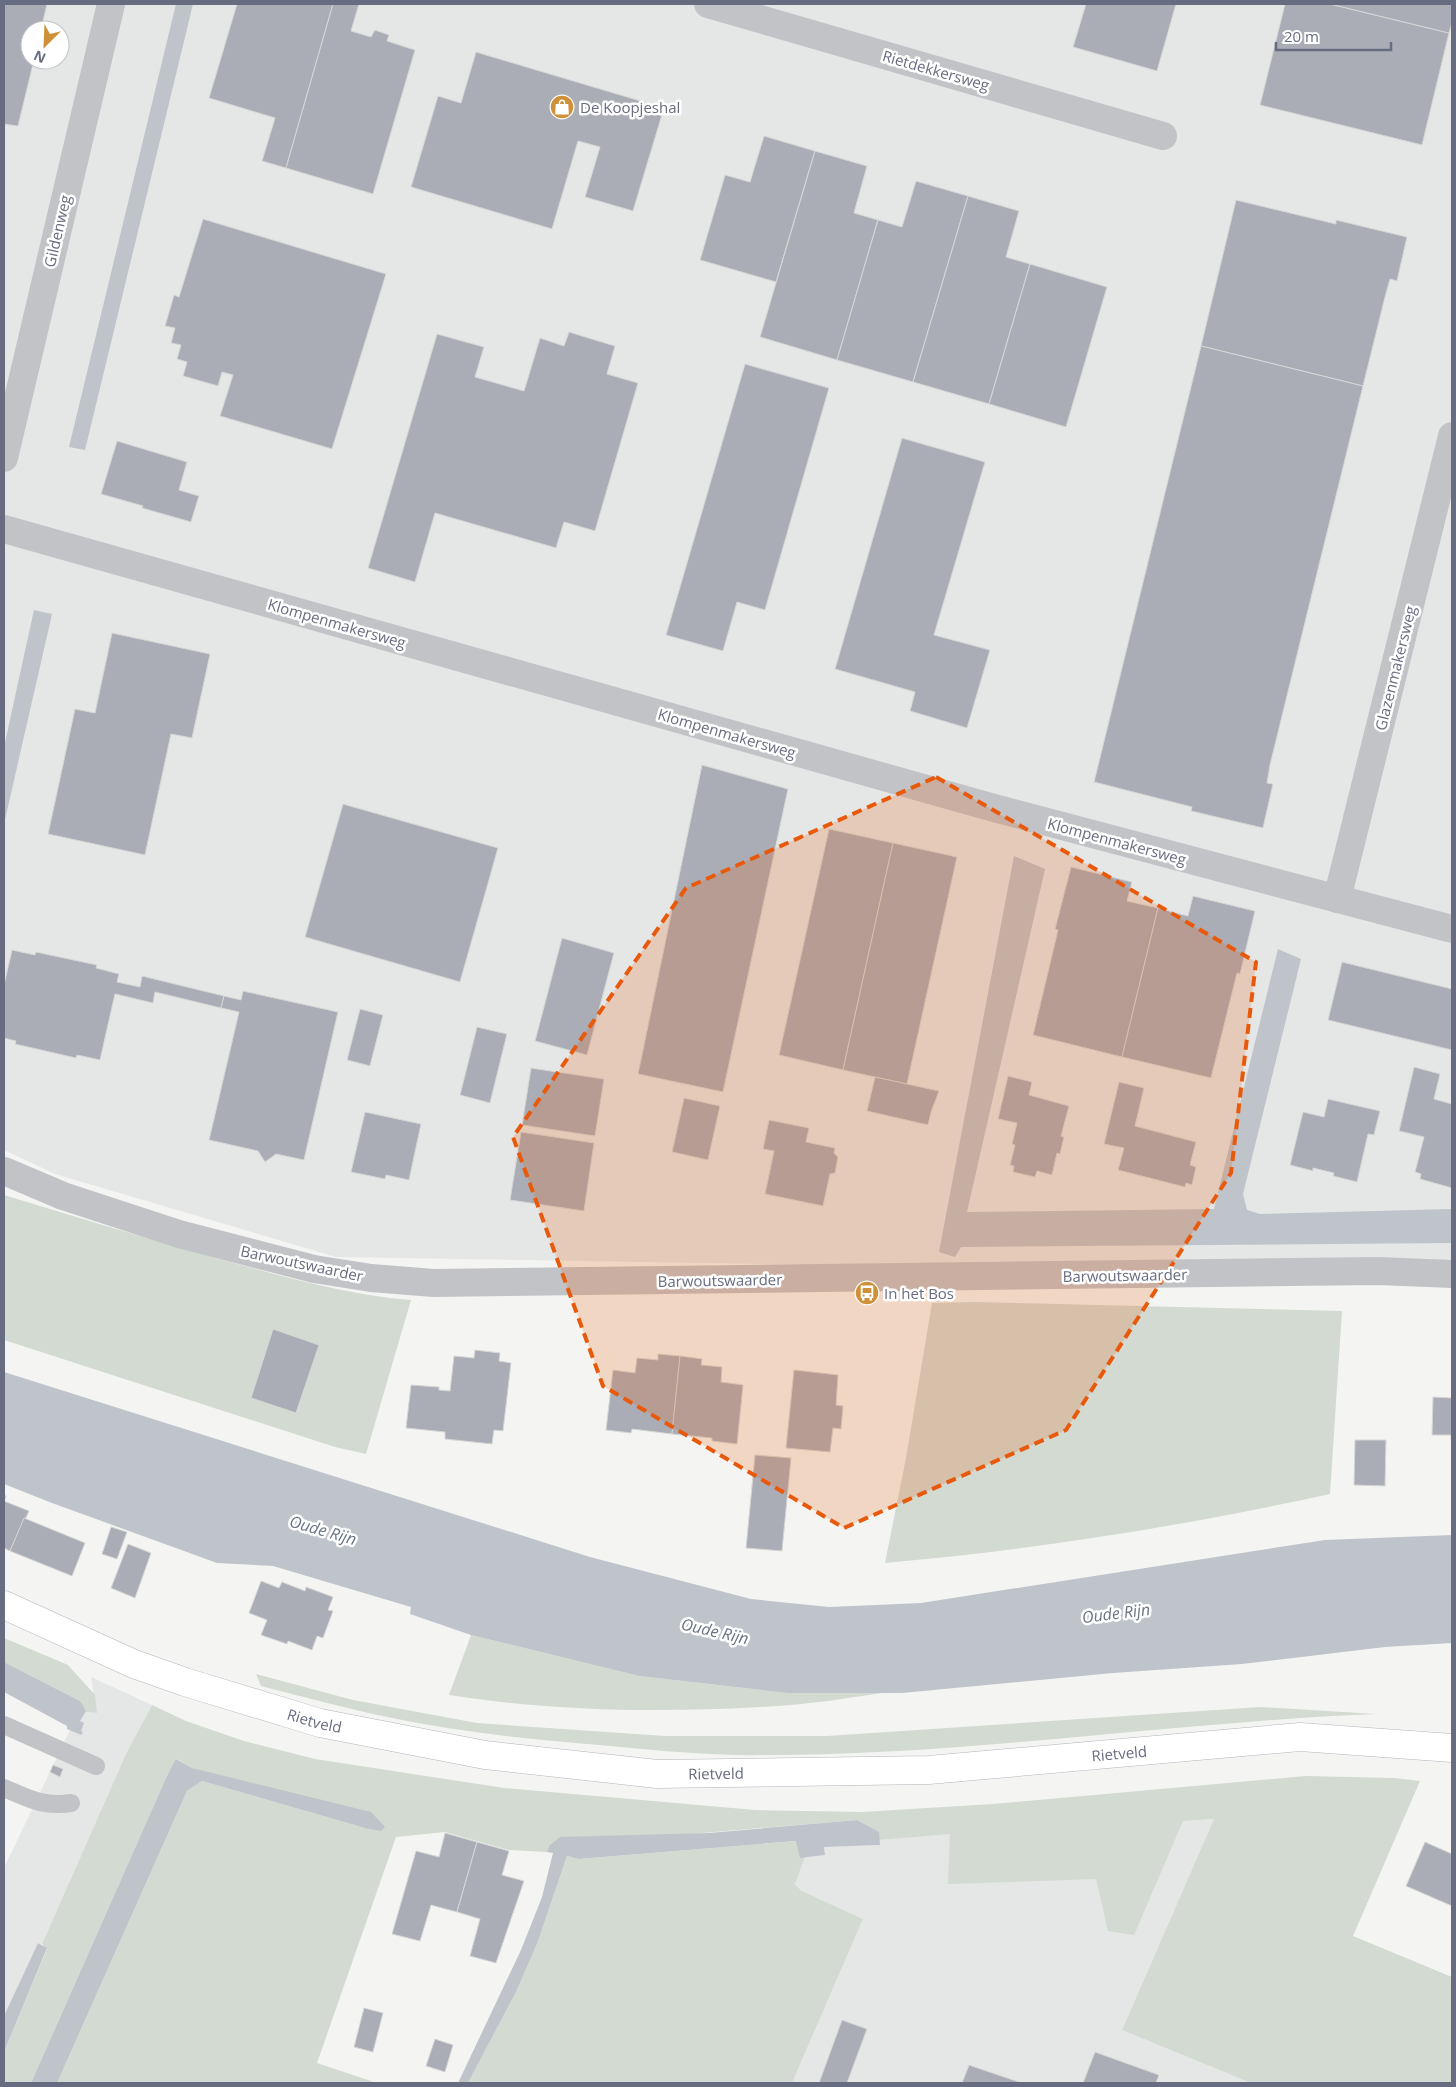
<svg xmlns="http://www.w3.org/2000/svg" width="1456" height="2087" font-family="'Open Sans',sans-serif">
<style>
.built{fill:#e5e6e6;fill-rule:evenodd}
.green{fill:#d2dad2}
.water{fill:#bfc3ca}
.building{fill:#abadb6;stroke:#d6d7d5}
.lines{fill:none;stroke-linecap:round;stroke-linejoin:round}
.secondary-casing{stroke:#b4b5bc;stroke-width:29}
.service{stroke:#c2c3c7;stroke-width:18}
.minor{stroke:#c2c3c7;stroke-width:28}
.tertiary{stroke:#c2c3c7;stroke-width:28}
.secondary{stroke:#fff;stroke-width:28}
.marked{fill:#e8590c;fill-opacity:0.2;stroke:#e8590c;stroke-width:4;stroke-dasharray:10 6;stroke-linejoin:round}
.labels{text-anchor:middle;dominant-baseline:central;stroke-width:5;stroke-linejoin:round;paint-order:stroke}
.street-label{font-size:15px;fill:#686c80;stroke:#fff}
.poi-label{font-size:15px;fill:#686c80;stroke:#fff;text-anchor:start}
.water-label{font-size:16px;font-style:italic;fill:#697383;stroke:#fff}
</style>
<rect width="100%" height="100%" fill="#f4f5f2"/>
<g class="built">
<path d="M4 4H1452V1275L336 1257 55 1174 4 1150ZM30 30H60V60H30Z"/>
<polygon points="91,1677 152,1705 126,1754 42,1944 38,1943 4,2016 4,1868 70,1730 81,1735 80,1721 85,1712 97,1713"/>
<polygon points="1214,1819 1122,2030 1251,2083 792,2083 863,1919 802,1891 795,1883 805,1857 825,1855 824,1847 879,1845 879,1840 928,1835"/>
</g>
<g class="green">
<path d="M4 1195C75 1217 147 1238 219 1259 282 1276 345 1295 411 1300L366 1454 335 1447 4 1340Z"/>
<path d="M973 1302 1342 1311 1330 1494C1183 1526 1034 1550 885 1563L906 1458 932 1303Z"/>
<path d="M471 1635 639 1676 787 1693H882C848 1698 812 1704 777 1706 668 1713 557 1712 449 1695Z"/>
<polygon points="4,1638 68,1665 95,1695 97,1713 85,1712 80,1701 4,1662"/>
<path d="M256 1674 353 1700 477 1723 665 1736H827L1261 1707 1376 1714C1173 1722 971 1755 768 1755 715 1756 662 1751 610 1746 537 1740 464 1733 392 1718 348 1709 304 1697 261 1686Z"/>
<polygon points="152,1705 186,1721 244,1741 315,1759 504,1788 755,1810 862,1812 993,1804 1305,1776 1394,1778 1420,1781 1353,1936 1452,1977 1452,2083 1251,2083 1122,2030 1214,1819 1183,1821 1134,1935 1108,1931 1096,1879 948,1884 950,1834 879,1840 878,1832 857,1820 549,1846 547,1852 509,1850 445,1832 396,1837 317,2063 377,2083 57,2083 187,1791 202,1781 365,1828 192,1768 177,1759 166,1778 31,2083 4,2083 4,2052 47,1949 42,1944 126,1754"/>
<polygon points="797,1841 800,1857 805,1857 795,1884 802,1891 863,1919 792,2083 468,2083 516,1992 537,1944 567,1856 580,1859"/>
</g>
<g class="water">
<polygon points="176,4 193,4 85,450 69,447"/>
<polygon points="34,610 52,614 4,824 4,747"/>
<polygon points="1014,856 1045,869 967,1212 1214,1209 1278,949 1301,959 1243,1194 1247,1210 1260,1214 1452,1209 1452,1243 961,1247 955,1257 939,1252"/>
<polygon points="4,1372 590,1557 751,1599 829,1607 921,1603 1325,1540 1452,1535 1452,1643 1385,1647 1242,1664 1113,1673 902,1693 787,1693 639,1676 471,1635 410,1614 411,1607 273,1566 217,1563 52,1503 4,1484"/>
<polygon points="4,1662 80,1701 86,1711 80,1721 84,1723 81,1731 83,1732 81,1735 67,1729 67,1726 4,1692"/>
<polygon points="176,1759 192,1768 371,1812 385,1827 381,1831 365,1828 202,1781 187,1791 57,2083 31,2083 166,1778"/>
<polygon points="857,1820 879,1832 880,1845 824,1847 825,1855 800,1858 796,1841 579,1859 567,1856 537,1944 516,1992 468,2083 458,2083 521,1950 542,1897 553,1853 547,1852 549,1846 560,1837 709,1833"/>
<polygon points="38,1943 47,1948 4,2052 4,2016"/>
</g>
<g class="building">
<polygon points="4,4 47,4 41,30 30,30 30,60 34,60 18,126 4,124"/>
<polygon points="237,4 333,4 286,168 262,161 275,118 209,98"/>
<polygon points="333,4 359,4 351,31 371,37 375,30 389,35 387,41 415,50 373,194 286,168"/>
<polygon points="1086,4 1176,4 1157,71 1073,47"/>
<polygon points="1285,4 1330,4 1449,33 1422,145 1260,105"/>
<polygon points="1330,4 1452,4 1452,22 1449,33"/>
<polygon points="476,52 664,108 633,211 585,197 600,147 578,141 552,229 411,187 438,96 461,103"/>
<polygon points="764,136 815,151 776,282 700,260 725,175 750,182"/>
<polygon points="815,151 867,166 854,213 878,220 837,360 760,337"/>
<polygon points="916,181 968,196 913,382 837,360 878,220 902,227"/>
<polygon points="968,196 1019,211 1006,257 1030,264 989,404 913,382"/>
<polygon points="1236,200 1336,224 1336,220 1407,237 1397,281 1390,279 1385,297 1363,386 1201,346"/>
<polygon points="203,219 386,274 332,449 220,416 233,375 222,372 218,386 183,376 187,362 177,359 181,345 171,343 175,328 165,326 174,295 179,297"/>
<polygon points="1030,264 1107,287 1066,427 989,404"/>
<polygon points="569,332 615,346 607,374 638,383 595,531 564,522 556,548 435,513 415,582 368,568 437,334 484,347 475,377 524,391 540,338 564,346"/>
<polygon points="1201,346 1363,386 1270,765 1267,783 1273,784 1263,828 1191,811 1192,807 1094,782"/>
<polygon points="745,364 829,388 765,610 737,602 723,651 666,635"/>
<polygon points="902,438 985,462 934,635 990,650 967,728 910,711 915,692 835,669"/>
<polygon points="117,441 187,462 179,490 199,496 191,522 142,508 143,506 101,494"/>
<polygon points="112,633 210,654 192,738 171,734 145,855 48,834 75,709 95,713"/>
<polygon points="702,765 788,789 723,1092 638,1074"/>
<polygon points="343,804 498,848 460,982 305,937"/>
<polygon points="829,829 893,843 843,1070 779,1055"/>
<polygon points="893,843 957,857 907,1084 843,1070"/>
<polygon points="1071,867 1132,882 1127,901 1158,908 1122,1057 1033,1035 1058,930 1055,929"/>
<polygon points="1193,896 1255,911 1240,974 1237,973 1211,1078 1122,1057 1158,908 1188,916"/>
<polygon points="562,938 614,953 587,1055 535,1041"/>
<polygon points="12,950 35,955 36,952 97,965 96,968 119,974 117,982 140,987 142,976 224,996 221,1008 155,992 153,1003 115,994 100,1060 77,1055 76,1058 15,1044 16,1041 4,1038 4,985"/>
<polygon points="1342,962 1452,989 1452,1050 1328,1020"/>
<polygon points="243,991 338,1012 304,1160 276,1154 265,1162 258,1151 209,1140 239,1012 221,1008 224,996 241,1000"/>
<polygon points="360,1009 383,1015 370,1066 347,1060"/>
<polygon points="477,1027 507,1034 490,1103 460,1095"/>
<polygon points="1414,1067 1440,1074 1434,1099 1452,1104 1452,1188 1420,1179 1421,1174 1415,1172 1424,1137 1399,1131"/>
<polygon points="531,1068 604,1079 595,1136 522,1125"/>
<polygon points="1008,1076 1032,1082 1029,1095 1069,1106 1061,1136 1064,1137 1060,1154 1057,1153 1052,1175 1037,1171 1035,1177 1013,1172 1014,1166 1010,1165 1015,1145 1012,1144 1017,1123 998,1119"/>
<polygon points="875,1077 939,1091 931,1112 928,1125 867,1111"/>
<polygon points="1119,1082 1144,1088 1135,1126 1196,1142 1190,1165 1196,1167 1192,1185 1186,1183 1185,1187 1118,1170 1124,1148 1104,1144"/>
<polygon points="684,1098 720,1106 708,1160 672,1152"/>
<polygon points="1328,1099 1380,1111 1374,1135 1368,1134 1357,1182 1333,1176 1334,1173 1313,1168 1313,1171 1290,1165 1303,1112 1324,1117"/>
<polygon points="365,1112 421,1124 409,1180 386,1175 385,1179 351,1172"/>
<polygon points="769,1120 809,1128 806,1142 835,1148 834,1153 838,1157 835,1173 830,1174 823,1206 765,1194 774,1151 763,1149"/>
<polygon points="521,1132 594,1143 584,1211 510,1200"/>
<polygon points="273,1329 319,1345 296,1413 251,1398"/>
<polygon points="475,1350 500,1353 499,1361 511,1363 503,1431 494,1430 492,1444 445,1439 445,1432 406,1428 411,1385 439,1387 439,1390 450,1391 454,1356 474,1358"/>
<polygon points="658,1354 680,1356 672,1434 632,1429 631,1433 606,1430 613,1370 635,1373 637,1358 658,1360"/>
<polygon points="680,1356 702,1359 701,1365 722,1367 721,1382 743,1385 737,1444 712,1441 712,1438 672,1434"/>
<polygon points="794,1370 838,1375 836,1405 843,1406 841,1429 833,1428 830,1452 786,1448"/>
<polygon points="1452,1380 1452,1440 1451,1440 1451,1435 1432,1435 1433,1397 1452,1398"/>
<polygon points="1355,1440 1386,1440 1385,1486 1354,1485"/>
<polygon points="755,1455 791,1458 782,1551 746,1548"/>
<polygon points="4,1495 6,1496 4,1501 29,1511 10,1551 4,1548"/>
<polygon points="24,1518 85,1543 72,1576 10,1551"/>
<polygon points="111,1527 127,1532 117,1559 102,1554"/>
<polygon points="128,1544 151,1553 135,1598 111,1588"/>
<polygon points="261,1581 279,1588 282,1582 305,1591 306,1587 333,1597 328,1610 333,1611 323,1638 317,1636 312,1650 288,1641 287,1644 261,1635 267,1620 249,1613"/>
<polygon points="53,1765 63,1769 60,1777 50,1772"/>
<polygon points="445,1833 477,1842 457,1912 431,1905 420,1941 392,1934 416,1851 439,1857"/>
<polygon points="477,1842 509,1851 502,1875 524,1881 496,1963 470,1956 480,1919 457,1912"/>
<polygon points="1425,1842 1452,1854 1452,1906 1406,1886"/>
<polygon points="364,2008 383,2013 373,2052 354,2047"/>
<polygon points="842,2020 867,2029 847,2083 819,2083"/>
<polygon points="435,2039 453,2045 445,2072 426,2066"/>
<polygon points="1095,2052 1159,2075 1156,2083 1083,2083"/>
<polygon points="969,2065 1022,2083 962,2083"/>
</g>
<g class="lines">
<g class="secondary-casing">
<g id="secondary">
<path id="s1" d="M4 1605 134 1664 185 1682 320 1723 485 1755 657 1774 929 1770 1300 1737 1452 1748"/>
</g>
</g>
<g class="service">
<polyline points="4,1725 96,1766"/>
<path d="M4 1788C30 1799 43 1807 71 1803"/>
</g>
<g class="minor">
<polyline points="708,4 1163,136"/>
<polyline points="4,529 994,808 1452,929"/>
<polyline points="1337,899 1452,436"/>
</g>
<g class="tertiary">
<polyline points="4,458 111,4"/>
<polyline points="4,1171 63,1196 179,1234 314,1269 371,1278 434,1283 1378,1271 1452,1274"/>
</g>
<use href="#secondary" class="secondary"/>
</g>
<path class="marked" d="M936 777 1256 962 1231 1173 1066 1430 844 1528 603 1386 513 1137 686 888Z"/>
<defs>
<g id="shop-disc" transform="scale(1.25)"><circle r="9.5" fill="#cf9138" stroke="#fff"/><path d="M-5-2.5h2.3a2.7 3.5 0 0 1 5.4 0H5L5.5 6h-11ZM-1.5-2.5h3a1.5 2.3 0 0 0-3 0Z" fill="#fff"/></g>
<g id="bus-disc" transform="scale(1.25)"><circle r="9.5" fill="#cf9138" stroke="#fff"/><path d="M-5-6H5V4H4V6H2V4H-2V6H-4V4H-5ZM-3.5-4V0h7V-4ZM-3.5 1.2v1.5H-2V1.2ZM2 1.2v1.5H3.5V1.2Z" fill="#fff"/></g>
</defs>
<g fill-rule="evenodd">
<use href="#shop-disc" x="562" y="107"/>
<use href="#bus-disc" x="867" y="1293"/>
</g>
<g class="labels">
<g class="street-label">
<text transform="translate(936 70) rotate(16)">Rietdekkersweg</text>
<text transform="translate(57 231) rotate(-77)">Gildenweg</text>
<text transform="translate(337 623) rotate(16)">Klompenmakersweg</text>
<text transform="translate(1395 668) rotate(-76)">Glazenmakersweg</text>
<text transform="translate(727 733) rotate(16)">Klompenmakersweg</text>
<text transform="translate(1117 841) rotate(15)">Klompenmakersweg</text>
<text transform="translate(302 1263) rotate(12)">Barwoutswaarder</text>
<text transform="translate(1125 1275) rotate(-1)">Barwoutswaarder</text>
<text transform="translate(720 1280) rotate(-1)">Barwoutswaarder</text>
<text stroke="none"><textPath href="#s1" startOffset="332">Rietveld</textPath></text>
<text stroke="none"><textPath href="#s1" startOffset="1142">Rietveld</textPath></text>
<text stroke="none"><textPath href="#s1" startOffset="738">Rietveld</textPath></text>
</g>
<g class="poi-label">
<text x="580" y="107">De Koopjeshal</text>
<text x="884" y="1293">In het Bos</text>
</g>
<g class="water-label">
<text transform="translate(323 1530) rotate(16)">Oude Rijn</text>
<text transform="translate(1116 1613) rotate(-7)">Oude Rijn</text>
<text transform="translate(715 1631) rotate(13)">Oude Rijn</text>
</g>
</g>
<rect width="1456" height="2087" fill="none" stroke="#686c80" stroke-width="10"/>
<g transform="translate(45 45) rotate(204)"><circle r="24" fill="#ffffff" stroke="#c3c4cc"/>
<path d="M0-4L9 19L0 12L-9 19Z" fill="#cf9138"/>
<text y="-8" font-size="14" font-weight="bold" text-anchor="middle" fill="#686c80">N</text>
</g>
<path d="M1276 42v8h115v-8" fill="none" stroke="#686c80" stroke-width="2.5"/>
<text x="1284" y="42" font-size="15" fill="#686c80" stroke="#ffffff" stroke-width="4" paint-order="stroke">20 m</text>
</svg>
